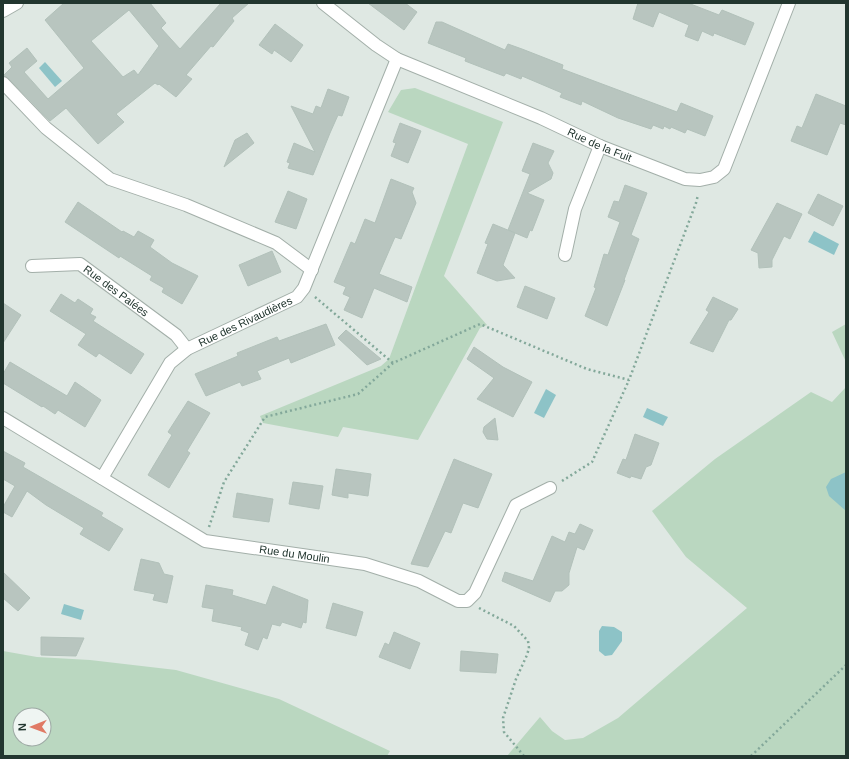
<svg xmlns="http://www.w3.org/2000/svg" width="849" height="759" font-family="Arial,sans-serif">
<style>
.green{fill:#bad7c0;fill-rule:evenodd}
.water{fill:#8dc3c7}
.building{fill:#b8c5bf;stroke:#b2c1ba;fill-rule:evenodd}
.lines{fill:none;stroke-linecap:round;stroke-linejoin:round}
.minor-casing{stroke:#a3afa9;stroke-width:14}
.path{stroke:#83a89a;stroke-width:2.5;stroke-dasharray:2 3;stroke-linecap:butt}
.minor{stroke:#fff;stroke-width:12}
.labels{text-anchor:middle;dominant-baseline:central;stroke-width:4;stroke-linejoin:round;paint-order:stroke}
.street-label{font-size:11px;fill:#22362f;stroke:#eff5f2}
</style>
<rect width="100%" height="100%" fill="#dfe8e3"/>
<g class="green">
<polygon points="415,88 503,122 444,276 487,325 480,328 418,440 343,427 338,437 263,423 260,416 381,366 389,359 468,144 388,112 401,90"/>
<polygon points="846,324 846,362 832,332"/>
<polygon points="846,387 846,756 507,756 540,717 552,731 565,740 583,738 618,718 747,608 686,557 652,511 715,459 811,392 832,402"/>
<path d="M3 651 37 657 90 660 176 670 279 699 390 751 387 756H3ZM20 715H44V739H20Z"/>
</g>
<g class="water">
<polygon points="45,62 62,81 55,87 39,68"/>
<polygon points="814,231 839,244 834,255 808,242"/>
<polygon points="546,389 556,395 544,418 534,413"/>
<polygon points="647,408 668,417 663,426 643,417"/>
<polygon points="846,472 846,511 829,496 826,487 831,479"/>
<polygon points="64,604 84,610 81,620 61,614"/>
<polygon points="602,626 614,627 622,632 622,641 612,655 605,656 599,651 599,631"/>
</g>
<g class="building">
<path d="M64 3H150L166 23 161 28 180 49 221 3H249L232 18 234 21 213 47 211 46 186 75 192 79 176 97 159 84 158 85 155 83 116 114 124 122 98 144 66 108 50 121 8 78 3 76 12 67 9 63 27 48 37 61 24 72 48 99 84 68 45 20ZM129 10 159 46 138 75 134 70 123 77 91 41Z"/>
<polygon points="368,3 405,3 417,12 404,30"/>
<polygon points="638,3 688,3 719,15 722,10 754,23 745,45 714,33 713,36 702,31 698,41 685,36 689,25 659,12 653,27 633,19"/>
<polygon points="436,22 442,22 505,50 508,44 522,49 563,65 562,69 677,112 681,103 713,116 705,136 687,129 685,133 671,127 670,129 664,126 663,129 653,125 651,129 618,118 582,101 581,105 560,97 562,93 522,76 521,79 506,73 504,76 496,73 465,61 466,58 428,43"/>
<polygon points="275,24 303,45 291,62 274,50 272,54 259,45"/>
<polygon points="328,89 349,97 342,116 338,115 330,133 313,175 288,168 290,163 287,162 294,143 315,152 291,106 313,114 316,106 321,108"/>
<polygon points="816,94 846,106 846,125 840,123 827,155 791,141 797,126 802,128"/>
<polygon points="400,123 421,131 408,163 391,156 396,143 393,142"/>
<polygon points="247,133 254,143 224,167 235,140"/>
<polygon points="533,143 554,151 548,163 553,173 551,179 527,193 544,200 532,231 530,230 527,238 508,230 530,174 522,171"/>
<polygon points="391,179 414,188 412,192 416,203 401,239 395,237 379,274 412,287 407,302 374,288 362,318 344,310 350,297 343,294 346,287 334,282 351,242 355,244 365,219 375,223"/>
<polygon points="625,185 647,193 631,235 639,239 624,280 625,280 607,326 585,316 596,288 594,287 604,254 608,255 620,222 608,217 614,201 619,202"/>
<polygon points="288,191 307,199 296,229 275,222"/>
<polygon points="818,194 843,206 833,226 808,213"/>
<polygon points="78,202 122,232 123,231 134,237 138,231 154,240 150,247 172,263 198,276 182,304 162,292 164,288 150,280 152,276 120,256 119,258 65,222"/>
<polygon points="777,203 802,214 790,239 784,236 772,260 772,267 759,268 758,253 751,250"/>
<polygon points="493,224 515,233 503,265 515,278 497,281 477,273 488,244 485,243"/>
<polygon points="272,251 281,272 248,286 239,265"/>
<polygon points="525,286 555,298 547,319 517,307"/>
<polygon points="61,294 75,303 78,299 93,309 90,314 96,317 93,321 144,354 131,374 99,353 96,357 78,345 86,334 50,311"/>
<polygon points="713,297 738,309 731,320 729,320 713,352 690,343 709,312 706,310"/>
<polygon points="3,303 21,315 3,343"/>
<polygon points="326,324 335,345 291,363 289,358 257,371 261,379 242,386 240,382 206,396 195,374 238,356 237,353 277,337 279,341"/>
<polygon points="346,330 381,359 367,365 338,338"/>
<polygon points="474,347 503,367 532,382 513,417 477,399 494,378 467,359"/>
<polygon points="10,362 67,396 75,382 101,400 85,427 58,410 55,414 43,406 42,407 3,383 3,374"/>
<polygon points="188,401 210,413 187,451 190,453 169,488 148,475 172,435 168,432"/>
<polygon points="495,418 498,440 487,439 483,432 484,427"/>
<polygon points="635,434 659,443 651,465 646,467 641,479 631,476 630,478 617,473 623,459 626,460"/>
<polygon points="3,451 25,463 23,467 103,513 101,516 123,529 109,551 80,534 84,528 46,505 27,491 12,517 3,512 3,507 15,486 3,479"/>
<polygon points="454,459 492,474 478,508 463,503 451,533 445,531 428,567 411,564"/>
<polygon points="336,469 371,474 368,496 348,493 348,498 332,495"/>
<polygon points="293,482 323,486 319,509 289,504"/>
<polygon points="237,493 273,499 269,522 233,517"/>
<polygon points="580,524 593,530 584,550 577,547 569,573 569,585 562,591 555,591 550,602 502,581 505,572 533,581 552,536 565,542 569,532 575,534"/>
<polygon points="141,559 159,563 164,574 173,576 167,603 153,600 155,594 134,590"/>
<polygon points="3,572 30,598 18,611 3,598"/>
<polygon points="206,585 233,590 232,595 266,605 273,586 308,600 306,623 303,622 301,628 282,622 280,626 272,624 267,639 263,637 258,650 245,645 249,633 241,630 242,627 212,621 214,609 202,607"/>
<polygon points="333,603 363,612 356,636 326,628"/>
<polygon points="394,632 420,643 410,669 379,657 385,643 389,645"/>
<polygon points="41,637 84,638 76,656 41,655"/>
<polygon points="461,651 498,654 496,673 460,671"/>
</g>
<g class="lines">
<g class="minor-casing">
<g id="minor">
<path id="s1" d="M323 3 376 45 397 59 541 118 600 146 685 179 700 180 714 177 724 169 789 3"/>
<polyline points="3,11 17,3"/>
<polyline points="3,83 46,128 110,179 186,205 276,243 312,270"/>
<polyline points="565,255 575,209 600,146"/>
<path id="s2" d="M32 266 80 264 176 335 187 349"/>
<path id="s3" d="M3 418 205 541 365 564 419 581 458 601H467L475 593 516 505 550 488"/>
<path id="s4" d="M102 478 170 363 187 349 297 297 304 288 397 59"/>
</g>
</g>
<g class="path">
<polyline points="315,297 393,363"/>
<polyline points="562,481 592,462 629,380"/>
<polyline points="209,527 224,482 265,417 358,394 393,363 480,324 587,369 629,380 696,203 698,195"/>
<polyline points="479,608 514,626 528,641 529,648 527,655 516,679 503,718 504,732 524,756"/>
<polyline points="751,756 846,665"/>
</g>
<use href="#minor" class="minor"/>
</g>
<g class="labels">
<g class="street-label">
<text stroke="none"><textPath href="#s1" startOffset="313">Rue de la Fuit</textPath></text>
<text stroke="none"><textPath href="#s2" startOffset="93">Rue des Palées</textPath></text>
<text stroke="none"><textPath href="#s4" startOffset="220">Rue des Rivaudières</textPath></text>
<text stroke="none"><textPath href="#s3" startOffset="327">Rue du Moulin</textPath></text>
</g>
</g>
<rect width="849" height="759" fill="none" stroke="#22362f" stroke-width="8"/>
<g transform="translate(32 727) rotate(269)"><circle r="19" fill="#eff5f2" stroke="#9da9a4"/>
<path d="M0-3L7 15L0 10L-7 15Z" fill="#e07a65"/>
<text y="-6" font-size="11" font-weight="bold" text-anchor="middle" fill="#22362f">N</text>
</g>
</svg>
